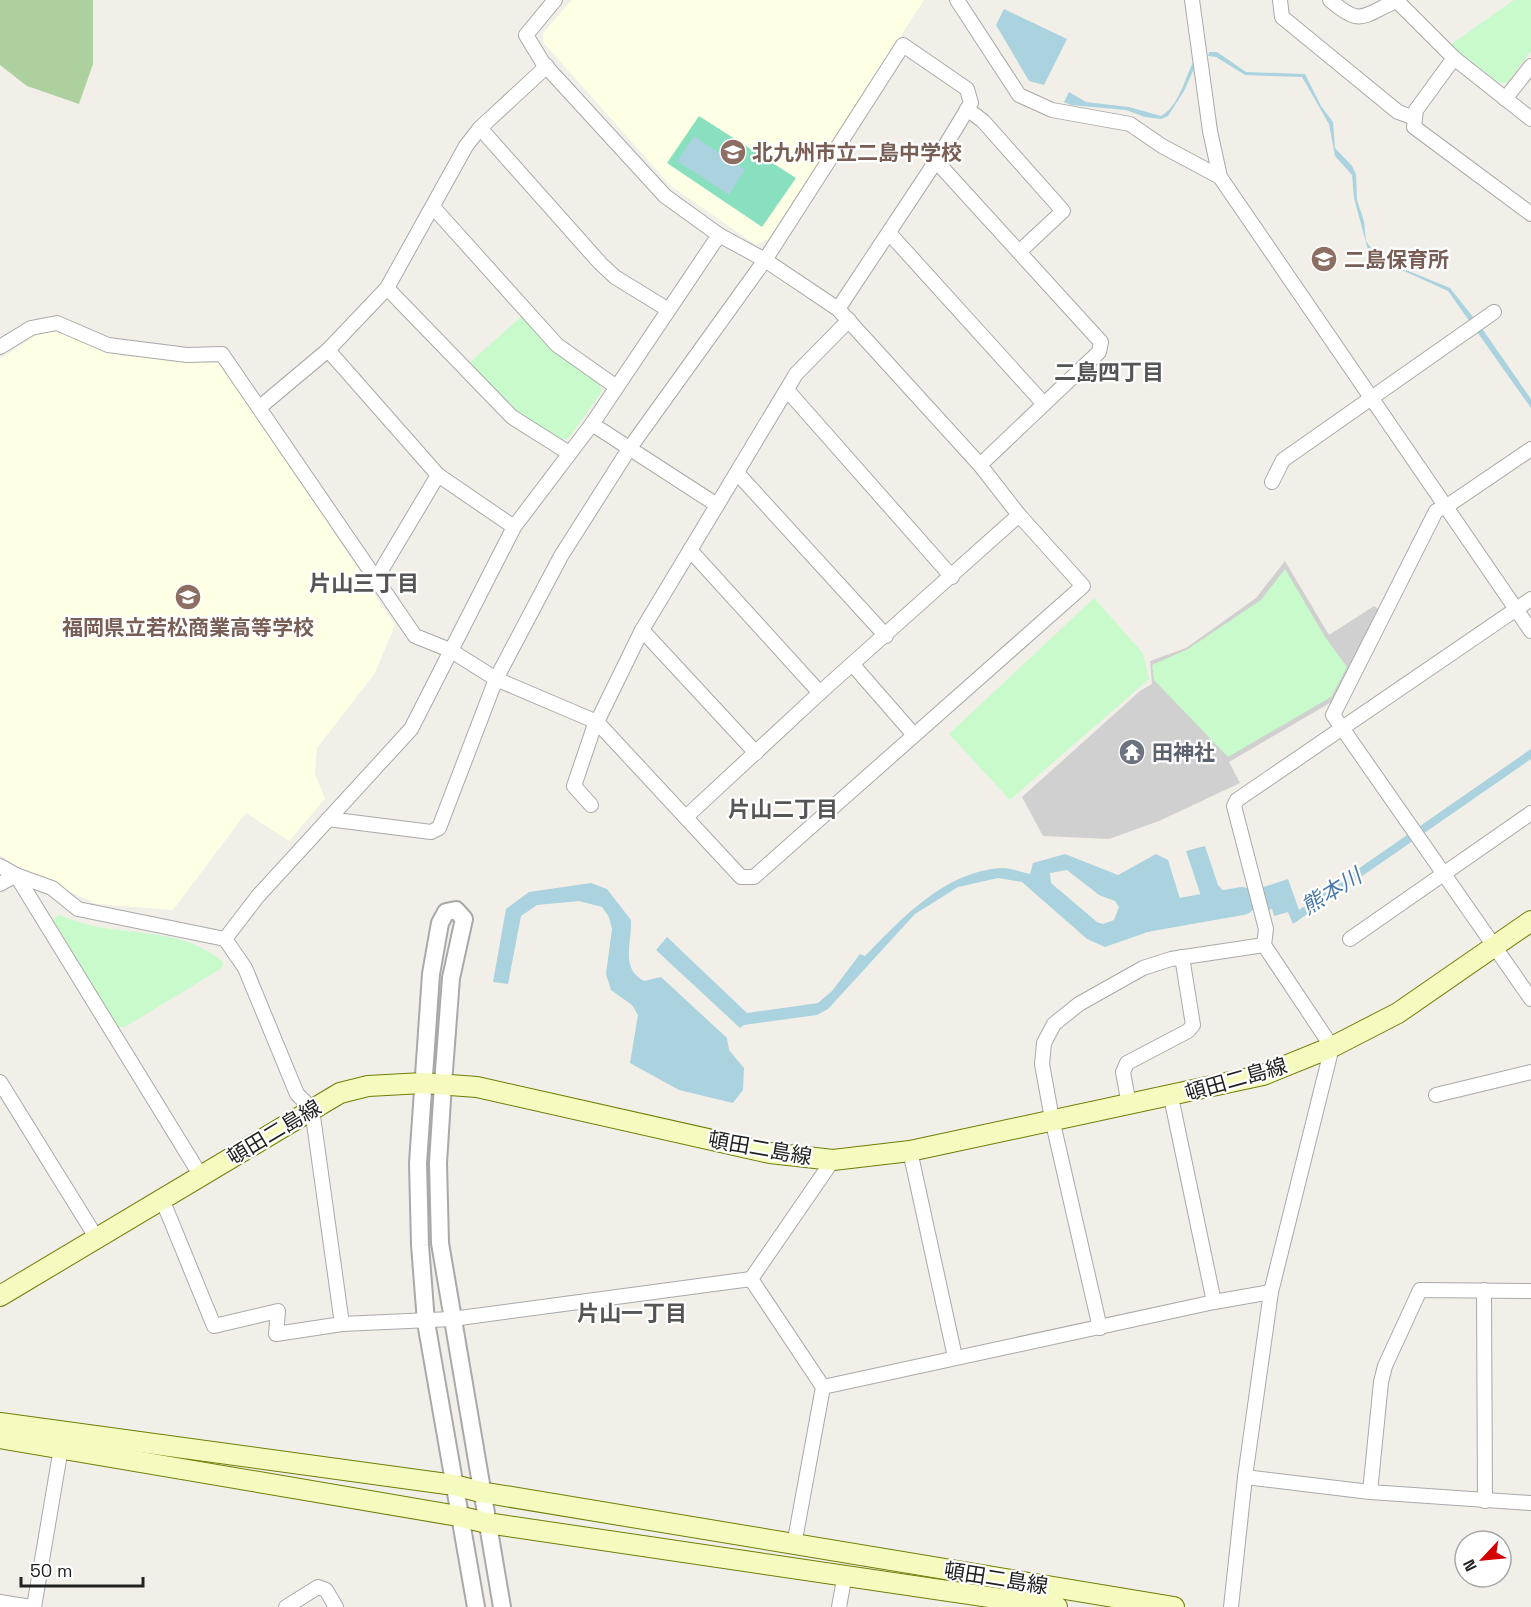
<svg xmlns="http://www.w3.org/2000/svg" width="1531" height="1607" font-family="'Space Grotesk','Noto Sans JP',sans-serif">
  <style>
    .education { fill: #ffffe5 }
    .religious { fill: #d0d0d0 }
    .forest { fill: #add19e }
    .park { fill: #c8facc }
    .pitch { fill: #88e0be }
    .water { fill: #aad3df; fill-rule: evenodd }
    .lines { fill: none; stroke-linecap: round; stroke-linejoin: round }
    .river { stroke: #aad3df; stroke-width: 28 }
    .minor-casing { stroke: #a9a9a9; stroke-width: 16 }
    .tertiary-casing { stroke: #a9a9a9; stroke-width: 20 }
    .secondary-casing { stroke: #707d05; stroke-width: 22 }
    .minor { stroke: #fff; stroke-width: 14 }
    .tertiary { stroke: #fff; stroke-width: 16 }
    .secondary { stroke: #f7fabf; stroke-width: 20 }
    .labels { text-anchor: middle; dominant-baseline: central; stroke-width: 4.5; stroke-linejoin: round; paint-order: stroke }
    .education-label { font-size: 21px; font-weight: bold; fill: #785e54; stroke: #fff; text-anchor: start }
    .worship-label { font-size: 21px; font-weight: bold; fill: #5b616d; stroke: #fff; text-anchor: start }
    .street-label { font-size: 21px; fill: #222; stroke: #fff }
    .neighbourhood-label { font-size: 22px; font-weight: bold; fill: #555; stroke: #fff }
    .water-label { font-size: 22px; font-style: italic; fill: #4a7aab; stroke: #fff }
  </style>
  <rect width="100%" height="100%" fill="#f2efe9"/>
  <g class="education">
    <polygon points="572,0 924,0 769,239 756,245 671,186 543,42 543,33"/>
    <polygon points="44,330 57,332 123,356 218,363 226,370 315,496 329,525 395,625 375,673 317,748 315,774 325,799 289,841 246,813 173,910 97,904 27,873 0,855 0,359"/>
  </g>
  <polygon class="religious" points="1285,561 1329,635 1374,606 1381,611 1335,700 1229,762 1240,783 1159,821 1109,839 1043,836 1022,797 1140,691 1152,684 1150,661 1186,648 1256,598"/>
  <polygon class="forest" points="0,0 93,0 93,64 79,104 27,86 0,65"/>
  <g class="park">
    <polygon points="1514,0 1531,0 1531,51 1508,82 1499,83 1450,45"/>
    <polygon points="522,316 555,352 599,383 602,391 569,438 557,441 512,409 468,364"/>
    <polygon points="1285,569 1325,637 1347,667 1331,697 1228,757 1154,680 1152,665 1188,649 1261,600"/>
    <polygon points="1094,598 1143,653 1149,679 1010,800 949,734"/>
    <path d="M 58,915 C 71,919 85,925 98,927 C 144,935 186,931 223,962 L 222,968 L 125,1027 L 118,1027 L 53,920 Z"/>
  </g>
  <polygon class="pitch" points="699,116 796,178 762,227 667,163"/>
  <g class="water">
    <polygon points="1004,9 1067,39 1044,85 1029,81 996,25"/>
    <polygon points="1209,52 1217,52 1246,72 1305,74 1321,106 1333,122 1335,148 1352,166 1356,174 1357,200 1364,221 1366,241 1371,248 1375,253 1406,270 1450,288 1481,327 1531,399 1531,408 1448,291 1393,266 1368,250 1354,198 1352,175 1335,156 1329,124 1302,77 1245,75 1216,57 1208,56"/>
    <path d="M 1193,62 L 1194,69 L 1184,91 L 1168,116 L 1161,119 L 1145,117 L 1126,110 L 1071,105 L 1064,102 L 1069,92 L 1086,102 L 1129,107 L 1161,116 C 1178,107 1185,79 1193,62 Z"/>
    <polygon points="694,136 745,170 729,195 677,161"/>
    <polygon points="1531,749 1531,759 1293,924 1288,912 1274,916 1272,909 1266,911 1263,902 1209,920 1186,851 1205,846 1218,885 1230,898 1288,879 1299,910"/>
    <path d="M 1065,854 L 1118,875 L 1156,854 L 1168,860 L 1184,912 L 1179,921 L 1105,947 L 1087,939 L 1022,882 L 998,878 L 958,887 L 915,914 L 828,1009 L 817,1015 L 744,1025 L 740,1028 L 656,950 L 667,937 L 747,1013 L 818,1003 L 832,991 L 860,954 L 865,956 C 902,918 945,871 1002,868 C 1011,868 1021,872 1030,874 L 1033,863 ZM 1067,870 L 1099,895 L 1115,901 L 1119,907 L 1114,920 L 1103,924 L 1097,922 L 1051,883 L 1050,873 Z"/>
    <path d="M 591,883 L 607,889 L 631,920 C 632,944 620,968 644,981 L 661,977 L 727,1038 L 729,1050 L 744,1068 L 743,1090 L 733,1103 L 679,1090 L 630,1063 L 638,1015 L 632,1005 L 611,990 L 606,974 L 612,929 L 609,917 L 602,907 L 579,901 L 537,905 L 521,916 L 508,984 L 493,982 L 506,909 L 529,892 Z"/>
  </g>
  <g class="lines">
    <polyline class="river" points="1146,918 1242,901"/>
    <defs>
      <g id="minor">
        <polyline points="957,0 1019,95 1052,110 1130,124 1162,146 1220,177"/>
        <polyline points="1192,0 1210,131 1220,177 1531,631"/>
        <polyline points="1280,0 1282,17 1398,112 1415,118"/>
        <path d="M 1330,0 C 1361,27 1362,16 1396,1"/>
        <polyline points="1396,0 1454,58 1531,119"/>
        <polyline points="1454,58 1416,110 1414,127 1531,214"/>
        <polyline points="1505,99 1531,66"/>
        <polyline points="967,109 983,121 1063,211 1019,252"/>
        <polyline points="480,128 600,263 615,277 667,309"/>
        <polyline points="936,161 1101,342 1099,352 980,465"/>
        <polyline points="433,207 557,345 615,386"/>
        <polyline points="890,234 1044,404"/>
        <polyline points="387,288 512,417 569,453"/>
        <polyline points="0,347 31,328 57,323 108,345 187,355 222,354 415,636 450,650 496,679 597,722 741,877 754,877 1083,586 1019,515 980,465 838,309 765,260 719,235 665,196 543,63 526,35 555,0"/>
        <polyline points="328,350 438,475 514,527"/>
        <polyline points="787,390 952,577"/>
        <polyline points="260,407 328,350 387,288 466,146 480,128 547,66"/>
        <polyline points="592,424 717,505"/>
        <polyline points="1531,449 1447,506 1436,511 1333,715 1531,999"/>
        <polyline points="738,474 886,636"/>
        <polyline points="1272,482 1283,460 1494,312"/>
        <polyline points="690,550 820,693"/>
        <polyline points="376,579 438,475"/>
        <polyline points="642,630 756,753"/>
        <polyline points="853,665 914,735"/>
        <polyline points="597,722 642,630 796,374 849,320"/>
        <polyline points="591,805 574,786 596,721"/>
        <polyline points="687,816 824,689 1019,515"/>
        <polyline points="328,819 431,832 439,828 496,679 561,556 629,449 765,260 903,45 967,89 971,103 936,161 838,309"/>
        <polyline points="0,866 16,875 52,888 78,909 225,939 245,968 297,1094 312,1109 342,1324"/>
        <polyline points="16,875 201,1176"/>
        <polyline points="0,884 16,875"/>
        <polyline points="225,939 258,896 411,729 514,527 592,424 719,235"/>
        <polyline points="1350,939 1531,813"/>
        <polyline points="0,1082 96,1237"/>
        <polyline points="1436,1095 1531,1072"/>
        <polyline points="1171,1097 1214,1302"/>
        <polyline points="1129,1105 1123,1072 1127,1063 1188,1031 1193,1025 1182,957"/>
        <polyline points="910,1151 955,1357"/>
        <polyline points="162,1199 214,1326 278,1311 276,1334 342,1324 452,1319 751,1279 833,1160"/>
        <polyline points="751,1279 823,1387 794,1545"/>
        <polyline points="1484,1290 1485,1501"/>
        <polyline points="1100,1328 1052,1119 1042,1064 1044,1043 1054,1024 1079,1004 1143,968 1171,959 1264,945"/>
        <polyline points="823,1387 1214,1302 1271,1292"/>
        <polyline points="1245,1477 1370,1492 1531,1503"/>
        <polyline points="1370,1492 1381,1382 1385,1366 1420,1290 1531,1291"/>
        <polyline points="0,1602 31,1607"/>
        <polyline points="34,1607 61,1448"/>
        <polyline points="286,1607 318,1587 326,1590 336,1607"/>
        <polyline points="839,1607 845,1574"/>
        <polyline points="1231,1607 1245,1477 1271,1292 1332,1047 1264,945 1266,929 1234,806 1237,800 1531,599"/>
      </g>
      <polyline id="tertiary" points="476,1607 426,1322 420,1245 418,1163 431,974 440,923 446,912 456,910 464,919 451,978 443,1084 438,1163 440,1243 502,1607"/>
      <g id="secondary">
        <polyline points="0,1296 340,1093 368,1086 423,1083 477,1087 770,1153 833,1160 910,1151 1263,1075 1332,1047 1398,1013 1531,921"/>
        <polyline points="0,1423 454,1485 481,1492 1174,1607"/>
        <polyline points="0,1438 458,1516 487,1523 1057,1607"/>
      </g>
    </defs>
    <use href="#minor" class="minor-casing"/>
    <use href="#tertiary" class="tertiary-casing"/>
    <use href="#secondary" class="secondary-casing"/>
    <use href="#minor" class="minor"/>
    <use href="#tertiary" class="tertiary"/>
    <use href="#secondary" class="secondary"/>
  </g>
  <defs>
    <symbol id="school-disc" viewBox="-11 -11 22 22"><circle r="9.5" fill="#8d6e63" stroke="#fff"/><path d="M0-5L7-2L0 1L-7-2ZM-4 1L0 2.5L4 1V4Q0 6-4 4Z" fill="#fff"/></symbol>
    <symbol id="temple-disc" viewBox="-11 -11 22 22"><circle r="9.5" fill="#6b7280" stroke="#fff"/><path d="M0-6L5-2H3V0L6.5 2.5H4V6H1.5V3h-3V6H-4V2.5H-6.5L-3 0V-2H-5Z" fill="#fff"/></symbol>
  </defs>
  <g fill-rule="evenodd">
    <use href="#school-disc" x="718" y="137" width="30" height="30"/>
    <use href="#school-disc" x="1309" y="244" width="30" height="30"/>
    <use href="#school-disc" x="173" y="582" width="30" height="30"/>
    <use href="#temple-disc" x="1117" y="737" width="30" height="30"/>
  </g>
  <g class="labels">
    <g class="education-label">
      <text x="752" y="152">北九州市立二島中学校</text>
      <text x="1344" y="259">二島保育所</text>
      <text x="188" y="627" text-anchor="middle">福岡県立若松商業高等学校</text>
    </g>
    <g class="worship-label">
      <text x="1152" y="752">田神社</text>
    </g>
    <g class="street-label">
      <text transform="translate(1236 1079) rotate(-16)">頓田二島線</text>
      <text transform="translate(274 1132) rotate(-31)">頓田二島線</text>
      <text transform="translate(760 1148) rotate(10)">頓田二島線</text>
      <text transform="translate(996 1578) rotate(9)">頓田二島線</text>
    </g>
    <g class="neighbourhood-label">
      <text x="1109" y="372">二島四丁目</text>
      <text x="364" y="583">片山三丁目</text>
      <text x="783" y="809">片山二丁目</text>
      <text x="632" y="1313">片山一丁目</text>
    </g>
    <g class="water-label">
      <text transform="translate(1331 891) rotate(-32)">熊本川</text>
    </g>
  </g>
  <g transform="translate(1483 1559) rotate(244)"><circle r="28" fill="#ffffff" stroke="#a7a7a7" stroke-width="1.5"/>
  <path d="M0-4.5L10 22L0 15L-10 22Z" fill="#d40000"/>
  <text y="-9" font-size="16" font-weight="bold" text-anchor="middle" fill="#222222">N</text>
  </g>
  <path d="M21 1577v9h122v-9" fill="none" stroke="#222222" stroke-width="3"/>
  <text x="30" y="1577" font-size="18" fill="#222222" stroke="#ffffff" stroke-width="4.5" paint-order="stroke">50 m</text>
</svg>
